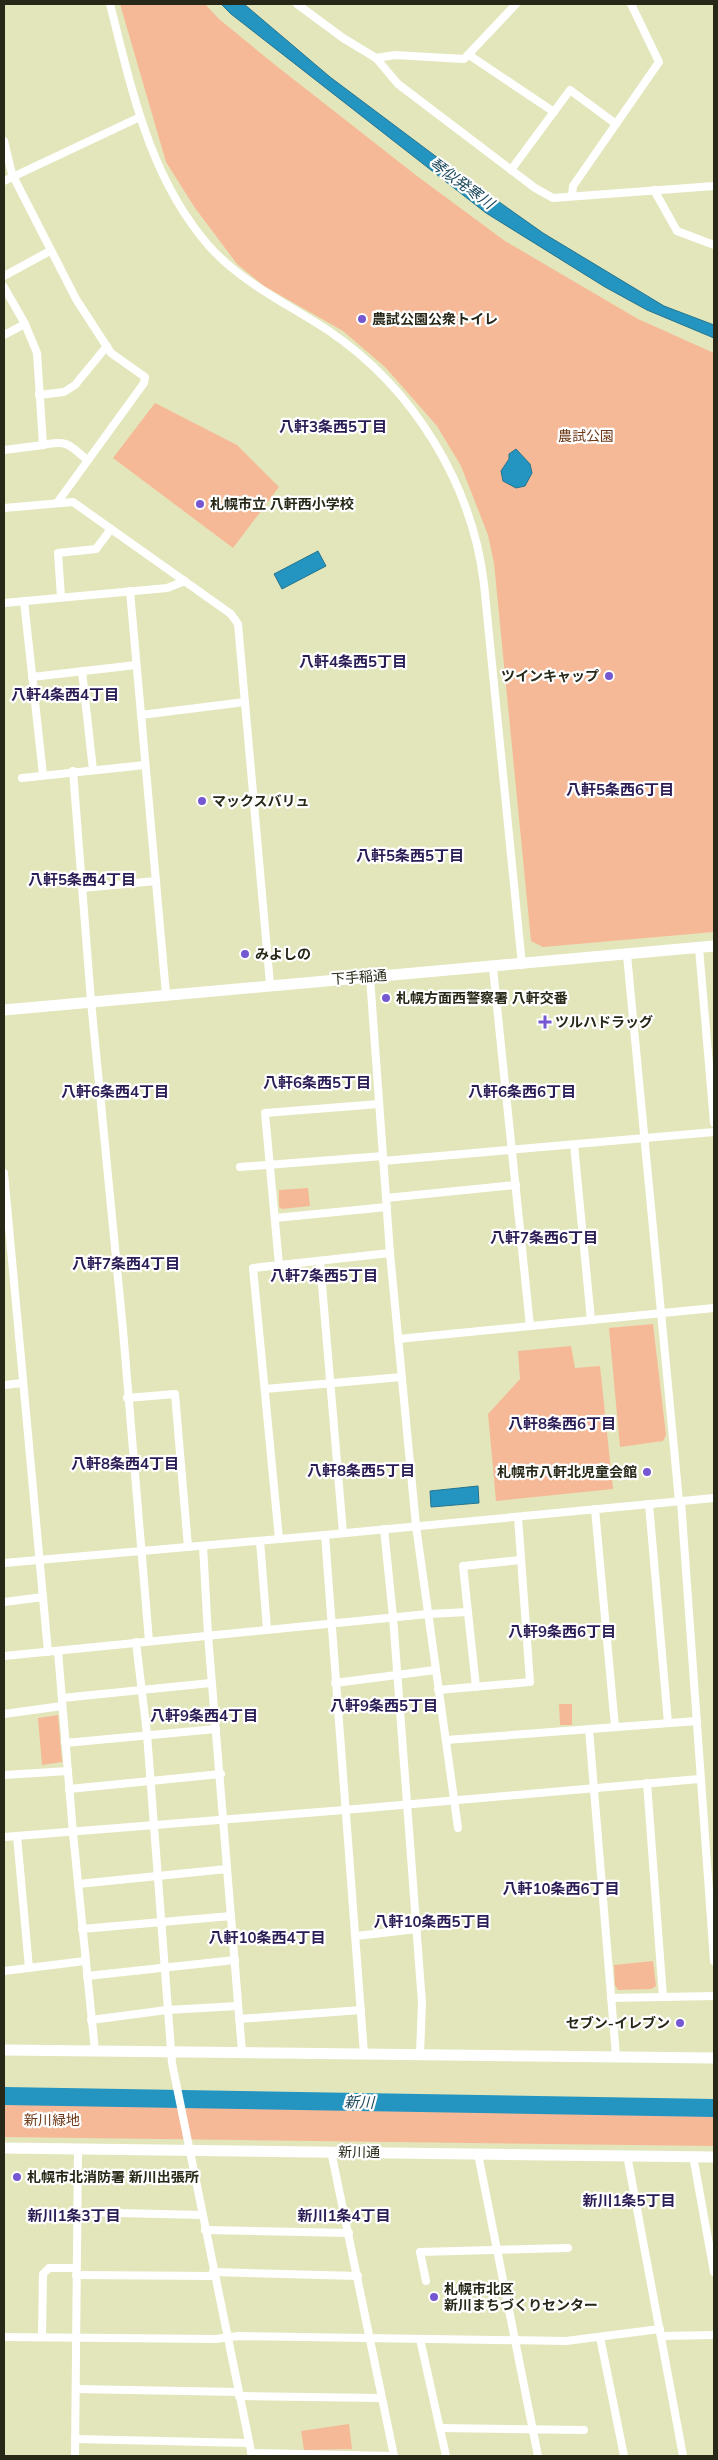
<svg xmlns="http://www.w3.org/2000/svg" width="718" height="2460" font-family="Mulish,'Noto Sans JP',sans-serif">
  <style>
    .green { fill: #f6b997 }
    .water { fill: #2494c1; stroke: #25748e }
    .lines { fill: none; stroke-linecap: round; stroke-linejoin: round }
    .river { stroke: #2494c1; stroke-width: 18 }
    .street { stroke: #fff; stroke-width: 8 }
    .secondary { stroke: #fff; stroke-width: 11 }
    .poi-dot { fill: #7557d1; stroke: #fff; stroke-width: 2 }
    .labels { text-anchor: middle; dominant-baseline: central; stroke-width: 4.5; stroke-linejoin: round; paint-order: stroke }
    .poi-label { font-size: 14px; font-weight: bold; fill: #272817; stroke: #fff; text-anchor: start }
    .park-label { font-size: 14px; fill: #6d3917; stroke: #fff }
    .street-label { font-size: 14px; fill: #272817; stroke: #fff }
    .water-label { font-size: 15px; font-style: italic; fill: #1b475b; stroke: #fff }
    .neighbourhood-label { font-size: 15px; font-weight: bold; fill: #2b1c56; stroke: #fff }
  </style>
  <rect width="100%" height="100%" fill="#e3e6bb"/>
  <g class="green">
    <polygon points="120,4 205,4 219,19 274,64 417,176 505,241 638,319 714,353 714,932 543,947 531,941 494,563 488,535 461,466 437,426 385,367 343,331 264,286 237,264 195,208 166,162"/>
    <polygon points="155,403 237,445 279,487 233,548 113,458"/>
    <polygon points="308,1188 310,1206 282,1209 279,1207 279,1190"/>
    <polygon points="653,1324 666,1435 663,1441 620,1447 609,1328"/>
    <polygon points="571,1346 575,1368 600,1366 613,1489 496,1501 488,1414 520,1379 518,1351"/>
    <polygon points="559,1704 572,1704 572,1725 560,1725"/>
    <polygon points="58,1715 62,1762 42,1765 38,1718"/>
    <polygon points="653,1961 656,1986 651,1989 618,1990 615,1985 614,1965"/>
    <polygon points="4,2102 714,2111 714,2146 4,2137"/>
    <polygon points="349,2424 352,2449 304,2450 301,2431"/>
  </g>
  <g class="water">
    <polygon points="221,4 244,4 330,77 454,170 543,233 664,306 714,325 714,338 647,310 605,287 486,213 231,14"/>
    <polygon points="516,449 530,464 532,473 525,486 516,488 503,481 501,471 509,459 509,454"/>
    <polygon points="318,551 326,566 282,589 274,574"/>
    <polygon points="478,1486 479,1503 431,1507 430,1491"/>
  </g>
  <g class="lines">
    <polyline class="river" points="4,2096 714,2108"/>
    <g class="street">
      <path d="M 110,4 C 132,90 149,177 209,246 C 242,283 288,304 329,331 C 413,388 472,483 484,584 L 522,965"/>
      <polyline points="297,4 343,38 376,58 398,84 535,188 553,198 714,186"/>
      <polyline points="469,55 554,112"/>
      <polyline points="376,58 395,55 464,59 516,4"/>
      <polyline points="4,141 12,174 76,299 111,353 145,377 144,383 57,503"/>
      <polyline points="511,170 570,90 616,124"/>
      <polyline points="4,181 140,117"/>
      <polyline points="654,190 677,231 714,245"/>
      <polyline points="572,196 573,186 659,62 631,4"/>
      <polyline points="4,276 50,251"/>
      <polyline points="4,287 25,324 37,353 43,445 4,450"/>
      <polyline points="4,335 25,324"/>
      <polyline points="39,395 64,392 75,385 107,346"/>
      <path d="M 43,445 C 67,440 69,444 87,460"/>
      <polyline points="4,508 73,502 231,614 238,624 270,984"/>
      <polyline points="130,591 166,994"/>
      <polyline points="61,597 58,553 96,549 111,529"/>
      <polyline points="24,601 43,775"/>
      <polyline points="4,603 167,588 185,581"/>
      <polyline points="82,671 93,770"/>
      <polyline points="32,677 136,665"/>
      <polyline points="141,715 245,702"/>
      <polyline points="73,771 91,1001 123,1330 149,1641"/>
      <polyline points="22,778 145,765"/>
      <polyline points="82,888 156,881"/>
      <polyline points="699,948 714,1123"/>
      <polyline points="627,955 679,1501"/>
      <polyline points="493,968 530,1326"/>
      <polyline points="370,977 390,1253 416,1526 458,1828"/>
      <polyline points="574,1145 591,1320"/>
      <polyline points="383,1161 714,1132"/>
      <polyline points="240,1167 383,1156"/>
      <polyline points="4,1173 48,1652"/>
      <polyline points="386,1198 516,1185"/>
      <polyline points="275,1218 387,1207"/>
      <polyline points="320,1261 343,1533"/>
      <polyline points="279,1265 265,1113 379,1104"/>
      <polyline points="398,1339 714,1308"/>
      <polyline points="4,1385 23,1383"/>
      <polyline points="265,1389 402,1377"/>
      <polyline points="127,1398 175,1394 188,1547"/>
      <polyline points="681,1501 714,1961"/>
      <polyline points="649,1504 668,1723"/>
      <polyline points="595,1509 615,1727"/>
      <polyline points="384,1529 393,1617 422,2003 420,2054"/>
      <polyline points="325,1535 364,2054"/>
      <polyline points="279,1539 253,1268 390,1253"/>
      <polyline points="260,1541 267,1629"/>
      <polyline points="203,1546 208,1635 242,2052"/>
      <polyline points="4,1563 325,1535 714,1498"/>
      <polyline points="4,1602 43,1597"/>
      <polyline points="136,1642 147,1734 172,2063 252,2456"/>
      <polyline points="58,1651 73,1833 95,2051"/>
      <polyline points="4,1656 428,1614 468,1612"/>
      <polyline points="335,1683 435,1670"/>
      <polyline points="476,1687 463,1566 521,1560"/>
      <polyline points="438,1690 530,1682 518,1517"/>
      <polyline points="62,1698 211,1683"/>
      <polyline points="4,1714 62,1706"/>
      <polyline points="589,1729 616,2056"/>
      <polyline points="446,1740 697,1721"/>
      <polyline points="65,1743 216,1729"/>
      <polyline points="4,1775 68,1771"/>
      <polyline points="647,1783 663,1997"/>
      <polyline points="69,1789 221,1774"/>
      <polyline points="17,1836 29,1968"/>
      <polyline points="4,1837 344,1810 699,1779"/>
      <polyline points="78,1884 227,1869"/>
      <polyline points="82,1929 231,1916"/>
      <polyline points="356,1936 417,1929"/>
      <polyline points="4,1971 85,1961"/>
      <polyline points="87,1976 235,1960"/>
      <polyline points="611,1998 714,1996"/>
      <polyline points="239,2019 361,2010"/>
      <polyline points="91,2020 167,2010 238,2006"/>
      <polyline points="331,2151 394,2456"/>
      <polyline points="478,2154 538,2456"/>
      <polyline points="627,2155 683,2456"/>
      <polyline points="693,2156 714,2272"/>
      <polyline points="77,2212 202,2215"/>
      <polyline points="205,2230 349,2233"/>
      <polyline points="213,2272 358,2276"/>
      <polyline points="76,2275 214,2276"/>
      <polyline points="426,2281 420,2252 568,2248"/>
      <polyline points="661,2336 714,2335"/>
      <polyline points="4,2337 216,2339 238,2336 566,2341 660,2329"/>
      <polyline points="42,2337 43,2274 49,2268 76,2268"/>
      <polyline points="600,2337 624,2456"/>
      <polyline points="420,2339 446,2456"/>
      <polyline points="76,2389 238,2392"/>
      <polyline points="239,2396 381,2398"/>
      <polyline points="440,2428 584,2430"/>
      <polyline points="75,2439 249,2443"/>
      <polyline points="251,2453 394,2456"/>
      <polyline points="75,2456 78,2148"/>
    </g>
    <g class="secondary">
      <polyline points="4,1010 714,946"/>
      <polyline points="4,2050 714,2058"/>
      <polyline points="4,2148 714,2157"/>
    </g>
  </g>
  <g class="poi-dot">
    <circle cx="362" cy="319" r="5"/>
    <circle cx="200" cy="504" r="5"/>
    <circle cx="609" cy="676" r="5"/>
    <circle cx="202" cy="801" r="5"/>
    <circle cx="245" cy="954" r="5"/>
    <circle cx="386" cy="998" r="5"/>
    <path d="M542.5 1014.5h5v5h5v5h-5v5h-5v-5h-5v-5h5z"/>
    <circle cx="647" cy="1472" r="5"/>
    <circle cx="680" cy="2023" r="5"/>
    <circle cx="17" cy="2177" r="5"/>
    <circle cx="434" cy="2297" r="5"/>
  </g>
  <g class="labels">
    <g class="poi-label">
      <text x="372" y="319">農試公園公衆トイレ</text>
      <text x="210" y="504">札幌市立 八軒西小学校</text>
      <text x="599" y="676" text-anchor="end">ツインキャップ</text>
      <text x="212" y="801">マックスバリュ</text>
      <text x="255" y="954">みよしの</text>
      <text x="396" y="998">札幌方面西警察署 八軒交番</text>
      <text x="555" y="1022">ツルハドラッグ</text>
      <text x="637" y="1472" text-anchor="end">札幌市八軒北児童会館</text>
      <text x="670" y="2023" text-anchor="end">セブン-イレブン</text>
      <text x="27" y="2177">札幌市北消防署 新川出張所</text>
      <text x="444" y="2289">札幌市北区<tspan x="444" dy="16">新川まちづくりセンター</tspan></text>
    </g>
    <g class="park-label">
      <text x="586" y="436">農試公園</text>
      <text x="52" y="2120">新川緑地</text>
    </g>
    <g class="street-label">
      <text transform="translate(359 977) rotate(-4)">下手稲通</text>
      <text transform="translate(359 2152) rotate(1)">新川通</text>
    </g>
    <g class="water-label">
      <text transform="translate(462 183) rotate(36)">琴似発寒川</text>
      <text transform="translate(359 2102) rotate(1)">新川</text>
    </g>
    <g class="neighbourhood-label">
      <text x="333" y="426">八軒3条西5丁目</text>
      <text x="353" y="661">八軒4条西5丁目</text>
      <text x="65" y="694">八軒4条西4丁目</text>
      <text x="620" y="789">八軒5条西6丁目</text>
      <text x="410" y="855">八軒5条西5丁目</text>
      <text x="82" y="879">八軒5条西4丁目</text>
      <text x="317" y="1082">八軒6条西5丁目</text>
      <text x="115" y="1091">八軒6条西4丁目</text>
      <text x="522" y="1091">八軒6条西6丁目</text>
      <text x="544" y="1237">八軒7条西6丁目</text>
      <text x="126" y="1263">八軒7条西4丁目</text>
      <text x="324" y="1275">八軒7条西5丁目</text>
      <text x="562" y="1423">八軒8条西6丁目</text>
      <text x="125" y="1463">八軒8条西4丁目</text>
      <text x="361" y="1470">八軒8条西5丁目</text>
      <text x="562" y="1631">八軒9条西6丁目</text>
      <text x="384" y="1705">八軒9条西5丁目</text>
      <text x="204" y="1715">八軒9条西4丁目</text>
      <text x="561" y="1888">八軒10条西6丁目</text>
      <text x="432" y="1921">八軒10条西5丁目</text>
      <text x="267" y="1937">八軒10条西4丁目</text>
      <text x="629" y="2200">新川1条5丁目</text>
      <text x="74" y="2215">新川1条3丁目</text>
      <text x="344" y="2215">新川1条4丁目</text>
    </g>
  </g>
  <rect width="718" height="2460" fill="none" stroke="#272817" stroke-width="10"/>
</svg>
